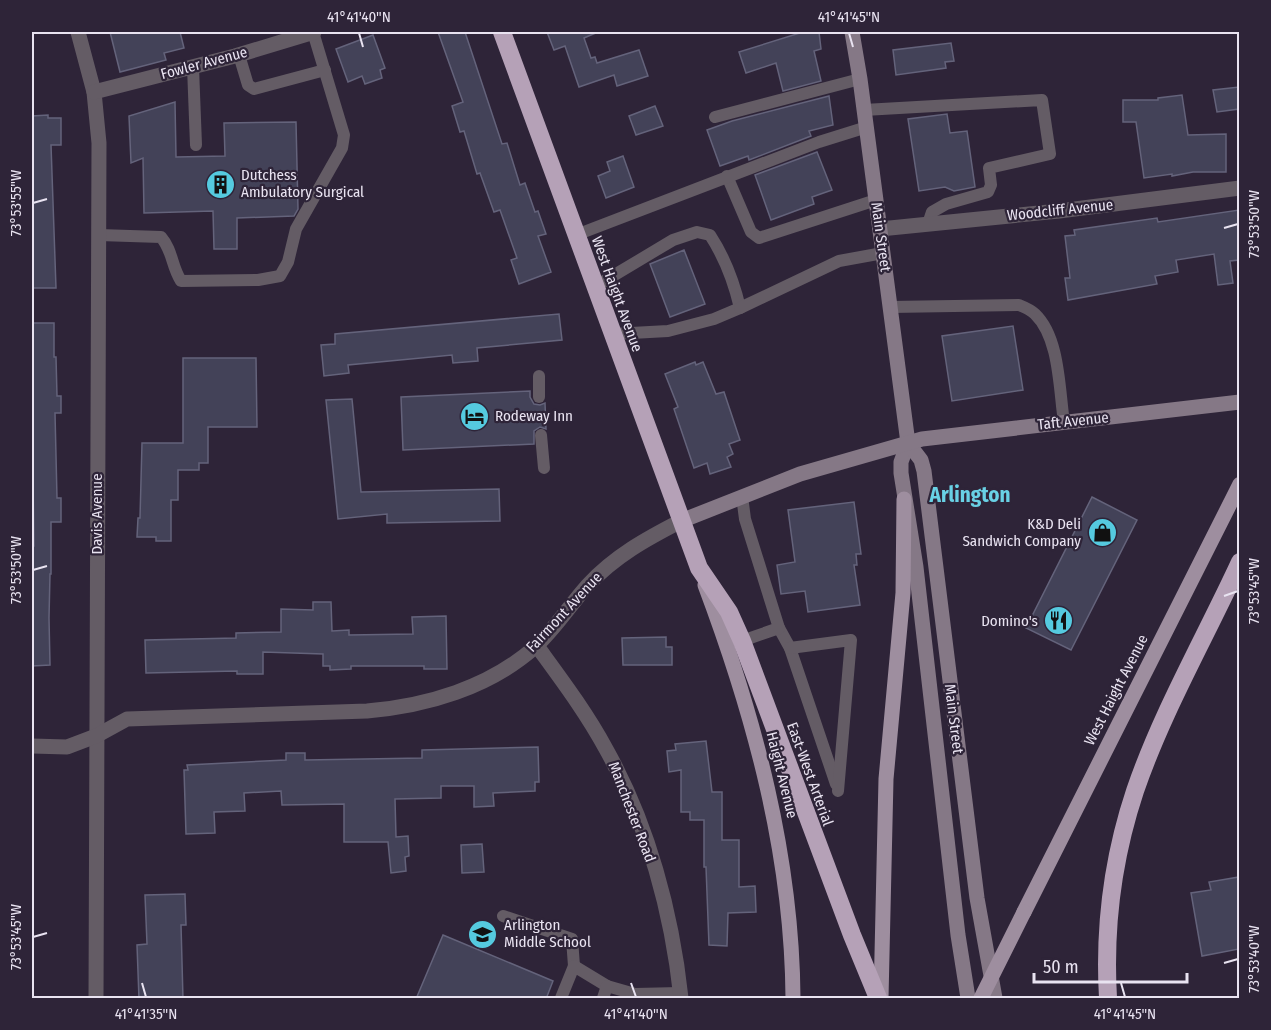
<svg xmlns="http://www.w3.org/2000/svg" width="1271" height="1030" font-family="'Fira Sans Condensed',sans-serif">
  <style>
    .building { fill: #434258; stroke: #64637b; stroke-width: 1.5 }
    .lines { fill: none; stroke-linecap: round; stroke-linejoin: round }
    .lane { stroke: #645c65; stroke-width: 12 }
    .street { stroke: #645c65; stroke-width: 15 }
    .secondary { stroke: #857886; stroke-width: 15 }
    .primary { stroke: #9e8e9f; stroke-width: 15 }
    .highway { stroke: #b5a1b7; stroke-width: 18 }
    .primary-bridge { stroke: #9e8e9f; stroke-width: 15 }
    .ticks { fill: none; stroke: #e9e3f1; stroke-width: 2 }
    .labels { text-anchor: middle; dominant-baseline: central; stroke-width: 4.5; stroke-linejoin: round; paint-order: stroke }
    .street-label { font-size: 15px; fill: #e9e3f1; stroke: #2e2438 }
    .poi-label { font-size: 15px; fill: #e9e3f1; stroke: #2e2438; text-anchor: start }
    .district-label { font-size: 21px; font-weight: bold; fill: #69d1e5; stroke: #2e2438 }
    .neatline { fill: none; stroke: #e9e3f1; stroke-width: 2 }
    .ticks-label { font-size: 15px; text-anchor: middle; fill: #e9e3f1 }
  </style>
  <rect width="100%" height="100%" fill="#2e2438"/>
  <g class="building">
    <polygon points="110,32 180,32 184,48 164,53 166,60 120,72"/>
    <polygon points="438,32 465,32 502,144 507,143 520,185 525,183 535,212 538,211 546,234 538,236 551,272 519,284 511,260 517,258 500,210 494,212 480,173 477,174 464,131 460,132 452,106 463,102"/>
    <polygon points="547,32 598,32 584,38 591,58 595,57 597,63 639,50 648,76 617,86 614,75 579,87 565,46 554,50"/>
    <polygon points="803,32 819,32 821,49 814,51 821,81 783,91 776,63 746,73 739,52"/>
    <polygon points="373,35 385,68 380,70 382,78 365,84 362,76 348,82 336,49"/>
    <polygon points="951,43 954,61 945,62 946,68 896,75 893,50"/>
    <polygon points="1239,87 1239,109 1217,112 1213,90"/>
    <polygon points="1182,95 1188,135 1226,134 1226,172 1193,172 1172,176 1172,174 1144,178 1136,122 1123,122 1123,100 1158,100 1158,98"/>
    <polygon points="829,96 833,125 809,131 811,136 749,160 748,156 720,166 707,130 732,121"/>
    <polygon points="175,102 176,157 225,156 224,123 296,122 298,209 294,216 237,218 237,249 214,249 213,211 144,213 143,158 131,163 129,116"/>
    <polygon points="655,106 663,126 636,135 629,116"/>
    <polygon points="947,114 950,133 967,131 975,187 954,191 945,187 919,191 908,119"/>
    <polygon points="48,115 48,118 61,118 61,145 51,145 56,288 32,288 32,116"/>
    <polygon points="817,152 832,190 812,197 814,204 771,220 755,175"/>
    <polygon points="623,156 634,187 606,198 598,176 610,171 607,162"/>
    <polygon points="1239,210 1239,260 1230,261 1233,283 1218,285 1214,254 1176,260 1178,272 1155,276 1157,284 1068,300 1065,278 1070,278 1065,236 1075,235 1074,230 1157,218 1158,222"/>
    <polygon points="684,250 705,304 670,317 650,264"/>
    <polygon points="559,314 562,340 477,348 478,361 453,363 452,355 348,365 349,373 324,376 321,345 335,344 335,334"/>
    <polygon points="32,323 54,323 54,357 56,357 57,396 61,396 61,413 55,413 57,498 61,498 61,522 51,522 51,574 50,574 49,618 50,665 32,666 32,546 34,546 33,480 32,480"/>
    <polygon points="1013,326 1023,390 952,401 942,336"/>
    <polygon points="183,358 256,358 257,427 208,427 208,463 199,463 199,470 178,470 178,500 171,500 171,541 156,541 156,537 137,537 138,518 140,518 142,443 183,443"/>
    <polygon points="695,362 696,365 703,362 716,394 724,392 740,440 729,444 733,454 727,457 731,467 710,474 707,463 694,468 674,409 678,407 665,374"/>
    <polygon points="530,391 530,397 534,404 540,405 545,403 546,429 540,427 534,431 534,444 403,450 401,397"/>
    <polygon points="352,399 361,492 499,489 500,521 387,523 387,514 338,519 326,400"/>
    <polygon points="1092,497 1137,520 1071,650 1026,628"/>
    <polygon points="854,502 861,554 856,554 857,565 854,565 860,605 808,612 805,591 781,594 777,565 795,562 788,510"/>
    <polygon points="313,602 331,602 332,631 349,630 349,635 413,634 412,617 446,616 447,669 424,669 424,666 351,666 351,669 330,670 330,666 323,666 323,654 263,652 263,674 237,674 237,671 146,673 145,640 236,638 236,633 281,632 281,609 313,610"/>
    <polygon points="666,637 666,647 672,647 672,665 623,665 622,638"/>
    <polygon points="706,741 712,792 722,792 722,840 739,840 739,887 755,886 756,912 728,913 727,946 709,945 706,867 704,867 704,820 690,820 690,812 681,812 681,770 669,772 667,751 676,750 675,744"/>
    <polygon points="538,747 539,782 535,782 535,791 493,793 494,806 474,807 474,786 441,786 441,798 395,799 396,837 408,836 409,856 405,857 406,871 391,873 388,842 344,842 344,804 282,805 281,791 244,793 245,811 214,812 215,833 186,834 184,770 188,770 187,765 286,760 286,753 305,753 305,760 422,758 422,750"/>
    <polygon points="482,844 484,872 462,873 461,845"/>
    <polygon points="1239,877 1239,949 1202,956 1191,893 1211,890 1209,882"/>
    <polygon points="185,894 186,925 181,925 183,999 139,999 137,945 147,944 145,895"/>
    <polygon points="443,935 553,981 546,999 416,999"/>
  </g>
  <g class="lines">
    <g class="lane">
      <polyline points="239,55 248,85 254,89 325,70"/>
      <polyline points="193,67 196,145"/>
      <polyline points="864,110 1042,100 1050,154 989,168 991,185 988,192 946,204 932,212 928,224"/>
      <polyline points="715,117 860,79"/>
      <polyline points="727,176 751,232 759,238 876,200"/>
      <path d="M 99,235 L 161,237 C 173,251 171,265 181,281 L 258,280 L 280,276 L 288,262 L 296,229 L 342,148 L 344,135 L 313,32"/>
      <polyline points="576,235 819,142 867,127"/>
      <path d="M 596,286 L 673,240 L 697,232 L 710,235 C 725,258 734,282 740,308 L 714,319 L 668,331 L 613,334"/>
      <path d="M 890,307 L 1019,305 C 1024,307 1031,310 1035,314 C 1060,338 1059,390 1064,422"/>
      <polyline points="740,308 839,261 883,253"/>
      <polyline points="539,376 539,397"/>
      <polyline points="541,435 544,468"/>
      <polyline points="779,628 790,648 836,784"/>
      <polyline points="736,643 779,628 745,519 742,496"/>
      <polyline points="790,648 851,640 838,791"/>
      <polyline points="503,916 572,939 574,966"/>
      <polyline points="561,998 574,966 607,986"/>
      <polyline points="603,998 607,986 635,994"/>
      <polyline points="634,998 635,994 680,993"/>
    </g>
    <g class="street">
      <polyline points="78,32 94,92 99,143 96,998"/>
      <polyline points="94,92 235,56 314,32"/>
      <polyline points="880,229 1059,211 1240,188"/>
      <path d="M 537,646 C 561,679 586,712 606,749 C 648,824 672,913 681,998"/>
      <path d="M 32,746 L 67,747 L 96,736 L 127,719 L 367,711 C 426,706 489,688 535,647 C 555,629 570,605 588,585 C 615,556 646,539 681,521"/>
    </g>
    <g class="secondary">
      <polyline points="852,32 860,79 908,443 901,462 901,473 916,567 958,935 968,998"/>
      <polyline points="908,443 921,460 924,471 977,898 995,998"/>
      <polyline points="681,521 800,474 922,439 1240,402"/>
    </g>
    <g class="primary">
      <path d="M 705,585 C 755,718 792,856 793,998"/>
      <polyline points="1024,912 1240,484"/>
      <polyline points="881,998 886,779 903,593 904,499"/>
    </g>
    <g class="highway">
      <polyline points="502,32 699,568 729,612 742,641 852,935 878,998"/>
      <path d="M 1108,998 C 1104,929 1113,857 1135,791 C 1162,712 1205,638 1240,562"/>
    </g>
    <polyline class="primary-bridge" points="981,998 1024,912"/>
  </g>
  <path class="ticks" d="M 359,33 L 363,47M 849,33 L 853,47M 33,203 L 47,199M 1224,228 L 1238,224M 33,570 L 47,566M 1224,596 L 1238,591M 33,937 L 47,933M 1224,963 L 1238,959M 142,983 L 146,997M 631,983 L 636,997M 1121,983 L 1125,997"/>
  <defs>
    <symbol id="building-disc" viewBox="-11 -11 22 22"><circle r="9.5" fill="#55cadf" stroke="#2e2438"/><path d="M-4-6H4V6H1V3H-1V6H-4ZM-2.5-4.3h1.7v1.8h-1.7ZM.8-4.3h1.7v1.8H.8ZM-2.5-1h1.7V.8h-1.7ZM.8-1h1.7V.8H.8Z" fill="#111"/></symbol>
    <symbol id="hotel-disc" viewBox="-11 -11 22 22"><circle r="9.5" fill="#55cadf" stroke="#2e2438"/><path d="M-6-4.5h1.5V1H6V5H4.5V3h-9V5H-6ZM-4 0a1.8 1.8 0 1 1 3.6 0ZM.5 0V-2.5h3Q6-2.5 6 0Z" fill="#111"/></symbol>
    <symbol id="shop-disc" viewBox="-11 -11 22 22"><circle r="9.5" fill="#55cadf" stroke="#2e2438"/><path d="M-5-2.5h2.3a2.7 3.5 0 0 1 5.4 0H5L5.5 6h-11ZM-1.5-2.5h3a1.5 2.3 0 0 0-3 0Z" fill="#111"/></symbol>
    <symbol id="restaurant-disc" viewBox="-11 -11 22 22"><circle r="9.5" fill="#55cadf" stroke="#2e2438"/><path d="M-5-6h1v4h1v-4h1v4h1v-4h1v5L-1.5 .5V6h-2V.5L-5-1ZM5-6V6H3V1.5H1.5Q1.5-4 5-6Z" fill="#111"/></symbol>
    <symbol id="school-disc" viewBox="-11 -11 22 22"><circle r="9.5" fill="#55cadf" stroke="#2e2438"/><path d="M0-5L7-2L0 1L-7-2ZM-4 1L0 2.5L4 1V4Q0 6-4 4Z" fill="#111"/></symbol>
  </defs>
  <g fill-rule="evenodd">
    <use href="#building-disc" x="204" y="168" width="33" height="33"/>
    <use href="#hotel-disc" x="458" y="400" width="33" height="33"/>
    <use href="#shop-disc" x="1086" y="516" width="33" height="33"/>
    <use href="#restaurant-disc" x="1042" y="604" width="33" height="33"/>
    <use href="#school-disc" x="466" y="918" width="33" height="33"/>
  </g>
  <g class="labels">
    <g class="street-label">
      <text transform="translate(204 63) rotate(-15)">Fowler Avenue</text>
      <text transform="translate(1060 210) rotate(-6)">Woodcliff Avenue</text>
      <text transform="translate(881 237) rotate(82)">Main Street</text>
      <text transform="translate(617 294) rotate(70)">West Haight Avenue</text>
      <text transform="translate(1073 421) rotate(-6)">Taft Avenue</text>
      <text transform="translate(97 514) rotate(-90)">Davis Avenue</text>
      <text transform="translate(564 612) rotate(-47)">Fairmont Avenue</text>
      <text transform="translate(1116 690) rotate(-63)">West Haight Avenue</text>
      <text transform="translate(954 719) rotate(83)">Main Street</text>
      <text transform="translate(810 774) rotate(70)">East-West Arterial</text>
      <text transform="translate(782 775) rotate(76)">Haight Avenue</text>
      <text transform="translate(632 812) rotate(69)">Manchester Road</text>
    </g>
    <g class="poi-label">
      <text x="241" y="175">Dutchess<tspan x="241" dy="17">Ambulatory Surgical</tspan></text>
      <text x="495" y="416">Rodeway Inn</text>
      <text x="1081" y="524" text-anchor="end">K&amp;D Deli<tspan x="1081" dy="17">Sandwich Company</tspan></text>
      <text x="1038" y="621" text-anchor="end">Domino's</text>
      <text x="504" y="925">Arlington<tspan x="504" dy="17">Middle School</tspan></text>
    </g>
    <g class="district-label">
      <text x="970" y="495">Arlington</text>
    </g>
  </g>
  <rect width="1271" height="1030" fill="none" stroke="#2e2438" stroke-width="66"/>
  <path d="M1034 973v9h153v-9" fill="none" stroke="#e9e3f1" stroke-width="3"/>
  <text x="1043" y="973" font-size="18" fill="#e9e3f1" stroke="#2e2438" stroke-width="4.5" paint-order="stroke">50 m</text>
  <rect x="33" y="33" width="1205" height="964" class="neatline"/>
  <g class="ticks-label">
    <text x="359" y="22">41°41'40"N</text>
    <text x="849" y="22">41°41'45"N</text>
    <text transform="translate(16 203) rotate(-90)" y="5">73°53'55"W</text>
    <text transform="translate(1254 224) rotate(-90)" y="5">73°53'50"W</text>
    <text transform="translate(16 570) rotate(-90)" y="5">73°53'50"W</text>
    <text transform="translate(1254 591) rotate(-90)" y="5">73°53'45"W</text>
    <text transform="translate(16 937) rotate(-90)" y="5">73°53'45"W</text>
    <text transform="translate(1254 959) rotate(-90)" y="5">73°53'40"W</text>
    <text x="146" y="1019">41°41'35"N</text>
    <text x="636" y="1019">41°41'40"N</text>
    <text x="1125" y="1019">41°41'45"N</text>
  </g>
</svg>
